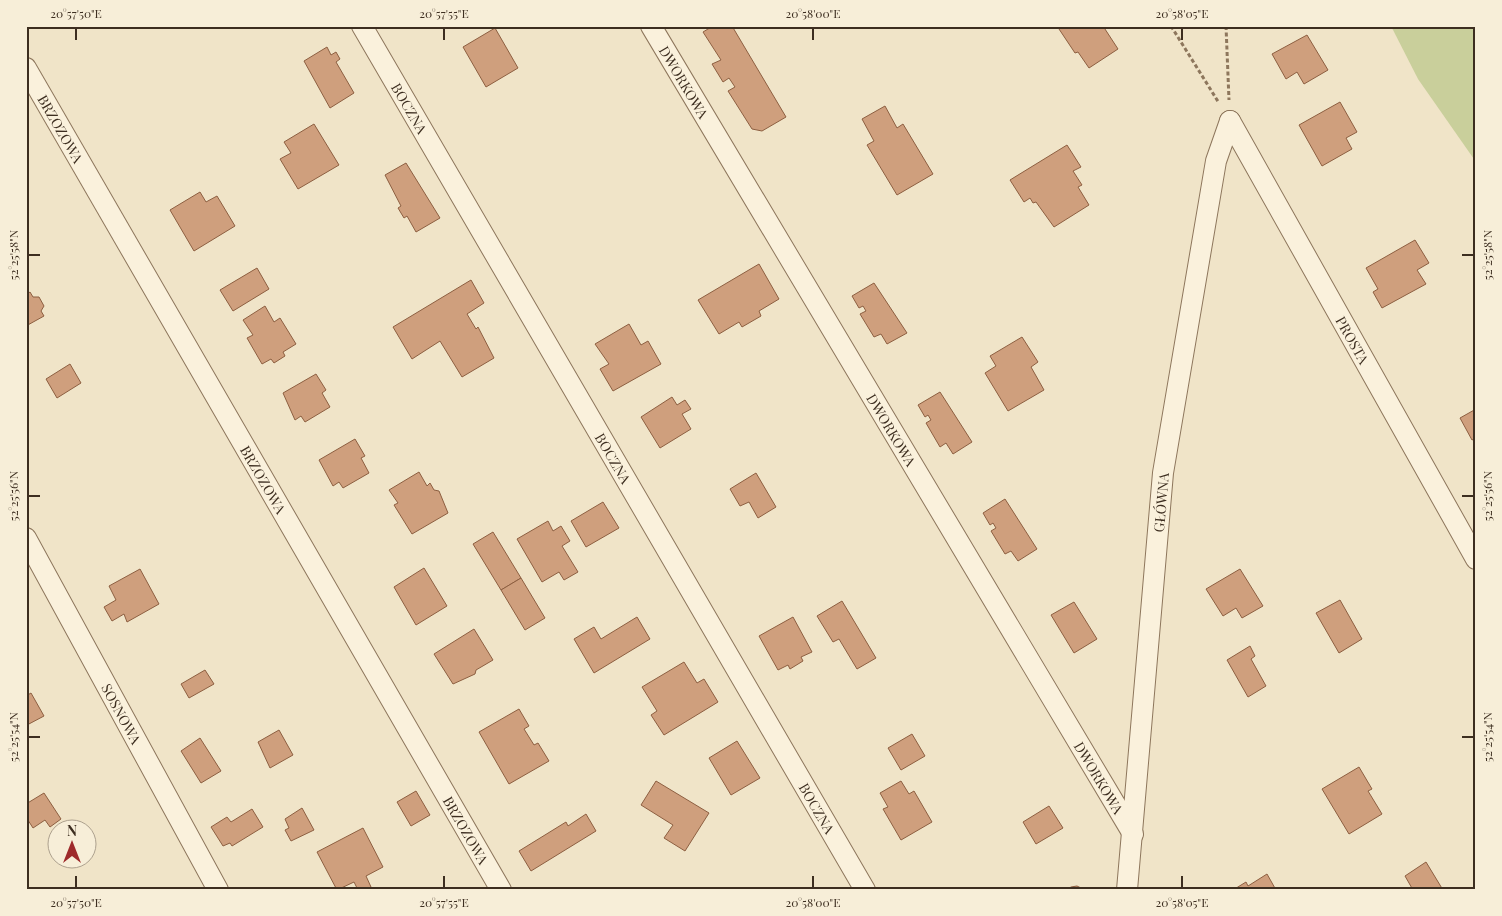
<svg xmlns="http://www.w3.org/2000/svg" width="1502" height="916" font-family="'Playfair Display',serif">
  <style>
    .green { fill: #c9cf9b }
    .building { fill: #cf9f7d; stroke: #8d5f41 }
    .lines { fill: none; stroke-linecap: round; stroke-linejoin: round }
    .minor-casing { stroke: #8d765c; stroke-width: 22 }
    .path { stroke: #8d765c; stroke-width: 3; stroke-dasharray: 4 2.5; stroke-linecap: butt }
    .minor { stroke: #faf1dc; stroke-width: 20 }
    .ticks { fill: none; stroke: #3d2e20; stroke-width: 2 }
    .labels { text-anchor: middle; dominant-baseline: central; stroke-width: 4; stroke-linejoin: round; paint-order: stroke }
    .street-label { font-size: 14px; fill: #3d2e20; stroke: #f7eed8 }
    .neatline { fill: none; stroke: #3d2e20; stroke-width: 2 }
    .ticks-label { font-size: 12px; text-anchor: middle; fill: #3d2e20 }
  </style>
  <rect width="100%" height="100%" fill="#f0e4c8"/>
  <polygon class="green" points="1391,26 1476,26 1476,162 1418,79"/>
  <g class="building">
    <polygon points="713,26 732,26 786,117 762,131 752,129 728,91 735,87 729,78 723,82 712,64 721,60 703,32"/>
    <polygon points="1057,26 1103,26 1118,49 1089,68 1078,52 1075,53"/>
    <polygon points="495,28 518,68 486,87 463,47"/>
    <polygon points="1307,35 1328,70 1304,84 1297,72 1286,79 1272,54"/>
    <polygon points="327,47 331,55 336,52 340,59 336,62 354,93 330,108 304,61"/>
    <polygon points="1340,102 1357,132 1346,138 1352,149 1322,166 1299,125"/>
    <polygon points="885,106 897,128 903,124 933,174 897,195 867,145 874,141 862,119"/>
    <polygon points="314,124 339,165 298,189 280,159 291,153 284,142"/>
    <polygon points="1067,145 1081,167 1073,171 1082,185 1078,187 1089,205 1054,227 1036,202 1033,203 1030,198 1024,202 1010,180"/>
    <polygon points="406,163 440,218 416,232 407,216 404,218 398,208 401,206 385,175"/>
    <polygon points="200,192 206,202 217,196 235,226 194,251 170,210"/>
    <polygon points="1415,240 1429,263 1417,270 1426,284 1382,308 1373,292 1378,289 1366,268"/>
    <polygon points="759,264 779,299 759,311 761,316 742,327 739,322 719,334 698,300"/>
    <polygon points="257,268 269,289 233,311 220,290"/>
    <polygon points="471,280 484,303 467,314 476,329 478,327 494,358 462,377 440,341 412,359 393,327"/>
    <polygon points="874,283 907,333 887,344 881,334 874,337 860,314 866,311 863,306 859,308 852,296"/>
    <polygon points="30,292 33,297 39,297 44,306 41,311 44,316 26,326 26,295"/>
    <polygon points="265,306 274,322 280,318 296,344 283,352 285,356 274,363 271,359 262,364 247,338 253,335 243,320"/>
    <polygon points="629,324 641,345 648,341 661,364 613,391 600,369 609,364 595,344"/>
    <polygon points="1022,337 1038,362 1031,367 1044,390 1008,411 985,373 996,366 990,356"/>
    <polygon points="70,364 81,383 57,398 46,379"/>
    <polygon points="316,374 326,390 322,393 330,407 305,422 301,416 295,420 283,393"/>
    <polygon points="940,392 972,442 953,454 946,443 940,447 926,423 931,420 928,415 925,417 918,405"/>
    <polygon points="672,397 677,405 685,400 691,409 682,414 691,429 660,448 641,417"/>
    <polygon points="1476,409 1476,438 1472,440 1460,418"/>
    <polygon points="355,439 365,456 361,458 369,473 343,488 339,482 333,486 319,460"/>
    <polygon points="419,472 427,486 430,483 434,490 439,491 448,513 412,534 394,505 398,503 389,490"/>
    <polygon points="756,473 776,507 758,518 749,502 740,506 730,489"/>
    <polygon points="1005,499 1037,549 1018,561 1011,551 1005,554 991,531 996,528 993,523 990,525 983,513"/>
    <polygon points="603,502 619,528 586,547 571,521"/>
    <polygon points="548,521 553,531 561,526 570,541 562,546 578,572 564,580 559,572 542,582 517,539"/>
    <polygon points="493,532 521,578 501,590 473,544"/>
    <polygon points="424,568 447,606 416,625 394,587"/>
    <polygon points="140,569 159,604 127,622 124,614 112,621 104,607 116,600 109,586"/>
    <polygon points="1240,569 1263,606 1242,618 1236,608 1223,616 1206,589"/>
    <polygon points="521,578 545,618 525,630 501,590"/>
    <polygon points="1340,600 1362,639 1339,653 1316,613"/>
    <polygon points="842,601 876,658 857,669 839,639 833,642 817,616"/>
    <polygon points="1074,602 1097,639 1074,653 1051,615"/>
    <polygon points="637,617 650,639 594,673 574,639 594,627 601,639"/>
    <polygon points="793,617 812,652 801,657 803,661 790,669 788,665 778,670 759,636"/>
    <polygon points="474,629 493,660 476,670 475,674 453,684 434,654"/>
    <polygon points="1250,646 1255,656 1251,659 1266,686 1248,697 1227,660"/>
    <polygon points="684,662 697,683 704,679 718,702 664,735 651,715 657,711 642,687"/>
    <polygon points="205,670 214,684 189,698 181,684"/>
    <polygon points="31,693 44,716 27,725 26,696"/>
    <polygon points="519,709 529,726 524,729 534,745 538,743 549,761 509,784 479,732"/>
    <polygon points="279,730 293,755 270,768 258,742"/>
    <polygon points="912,734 925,756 901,770 888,748"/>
    <polygon points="200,738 221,771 201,783 181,751"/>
    <polygon points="737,741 760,778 731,795 709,758"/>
    <polygon points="1359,767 1372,789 1368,791 1382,814 1349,834 1322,789"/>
    <polygon points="656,781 709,813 685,851 664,838 673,825 641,805"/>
    <polygon points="901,781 909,794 914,791 932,822 901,840 883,809 888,807 880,793"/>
    <polygon points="416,791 430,815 411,826 397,802"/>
    <polygon points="44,793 61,819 50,827 45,820 33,828 26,817 26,804"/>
    <polygon points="1049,806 1063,828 1036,844 1023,822"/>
    <polygon points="302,808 314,830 291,841 285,830 289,828 285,819"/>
    <polygon points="252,809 263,827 232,846 230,843 223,846 211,827 227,817 231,822"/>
    <polygon points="586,814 596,831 531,871 519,851 566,822 568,826"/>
    <polygon points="363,828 383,867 366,876 371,887 365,890 358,890 354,882 337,890 317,852"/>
    <polygon points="1426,862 1443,890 1413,890 1405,876"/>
    <polygon points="1267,874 1276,890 1233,890 1246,882 1248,886"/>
    <polygon points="1077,886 1085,890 1066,890 1071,887"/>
  </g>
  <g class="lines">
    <defs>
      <g id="minor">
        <path id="s1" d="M 362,26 L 865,890"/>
        <path id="s2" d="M 651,26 L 1133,834"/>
        <path id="s3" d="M 26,68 L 501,890"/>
        <path id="s4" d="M 1230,121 L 1476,559"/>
        <path id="s5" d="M 26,538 L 218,890"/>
        <path id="s6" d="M 1127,890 L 1163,473 L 1216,161 L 1230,121"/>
      </g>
    </defs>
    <use href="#minor" class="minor-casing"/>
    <g class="path">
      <polyline points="1171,26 1219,103"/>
      <polyline points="1226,26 1229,100"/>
    </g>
    <use href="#minor" class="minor"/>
  </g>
  <path class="ticks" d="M 76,28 L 76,40M 444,28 L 444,40M 813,28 L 813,40M 1182,28 L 1182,40M 28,255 L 40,255M 1462,255 L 1474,255M 28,496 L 40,496M 1462,496 L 1474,496M 28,737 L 40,737M 1462,737 L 1474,737M 76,876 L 76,888M 444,876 L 444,888M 813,876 L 813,888M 1182,876 L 1182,888"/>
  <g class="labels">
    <g class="street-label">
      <text stroke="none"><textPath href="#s2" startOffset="65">DWORKOWA</textPath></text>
      <text stroke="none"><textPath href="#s1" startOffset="95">BOCZNA</textPath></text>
      <text stroke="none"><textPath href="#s3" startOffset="70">BRZOZOWA</textPath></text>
      <text stroke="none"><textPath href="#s4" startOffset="251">PROSTA</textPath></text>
      <text stroke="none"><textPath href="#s2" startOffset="470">DWORKOWA</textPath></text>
      <text stroke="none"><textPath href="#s1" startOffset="500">BOCZNA</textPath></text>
      <text stroke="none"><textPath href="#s3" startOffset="475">BRZOZOWA</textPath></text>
      <text stroke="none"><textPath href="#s6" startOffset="389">GŁÓWNA</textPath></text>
      <text stroke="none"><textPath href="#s5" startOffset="200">SOSNOWA</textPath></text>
      <text stroke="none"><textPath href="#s2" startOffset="875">DWORKOWA</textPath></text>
      <text stroke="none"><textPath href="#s1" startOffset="905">BOCZNA</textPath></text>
      <text stroke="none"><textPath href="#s3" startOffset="880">BRZOZOWA</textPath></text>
    </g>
  </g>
  <rect width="1502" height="916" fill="none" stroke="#f7eed8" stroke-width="55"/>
  <g transform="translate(72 844)"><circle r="24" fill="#f7eed8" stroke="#ada18e"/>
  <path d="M0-4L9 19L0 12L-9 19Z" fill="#9e2a2b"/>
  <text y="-8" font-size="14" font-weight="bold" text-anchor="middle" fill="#3d2e20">N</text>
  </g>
  <rect x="28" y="28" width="1446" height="860" class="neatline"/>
  <g class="ticks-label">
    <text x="76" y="18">20°57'50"E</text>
    <text x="444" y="18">20°57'55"E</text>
    <text x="813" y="18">20°58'00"E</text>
    <text x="1182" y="18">20°58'05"E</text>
    <text transform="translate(14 255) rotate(-90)" y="4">52°25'58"N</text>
    <text transform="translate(1488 255) rotate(-90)" y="4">52°25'58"N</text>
    <text transform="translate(14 496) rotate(-90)" y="4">52°25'56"N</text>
    <text transform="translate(1488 496) rotate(-90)" y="4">52°25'56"N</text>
    <text transform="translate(14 737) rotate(-90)" y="4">52°25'54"N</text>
    <text transform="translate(1488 737) rotate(-90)" y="4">52°25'54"N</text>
    <text x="76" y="907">20°57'50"E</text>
    <text x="444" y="907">20°57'55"E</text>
    <text x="813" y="907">20°58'00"E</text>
    <text x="1182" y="907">20°58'05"E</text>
  </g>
</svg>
